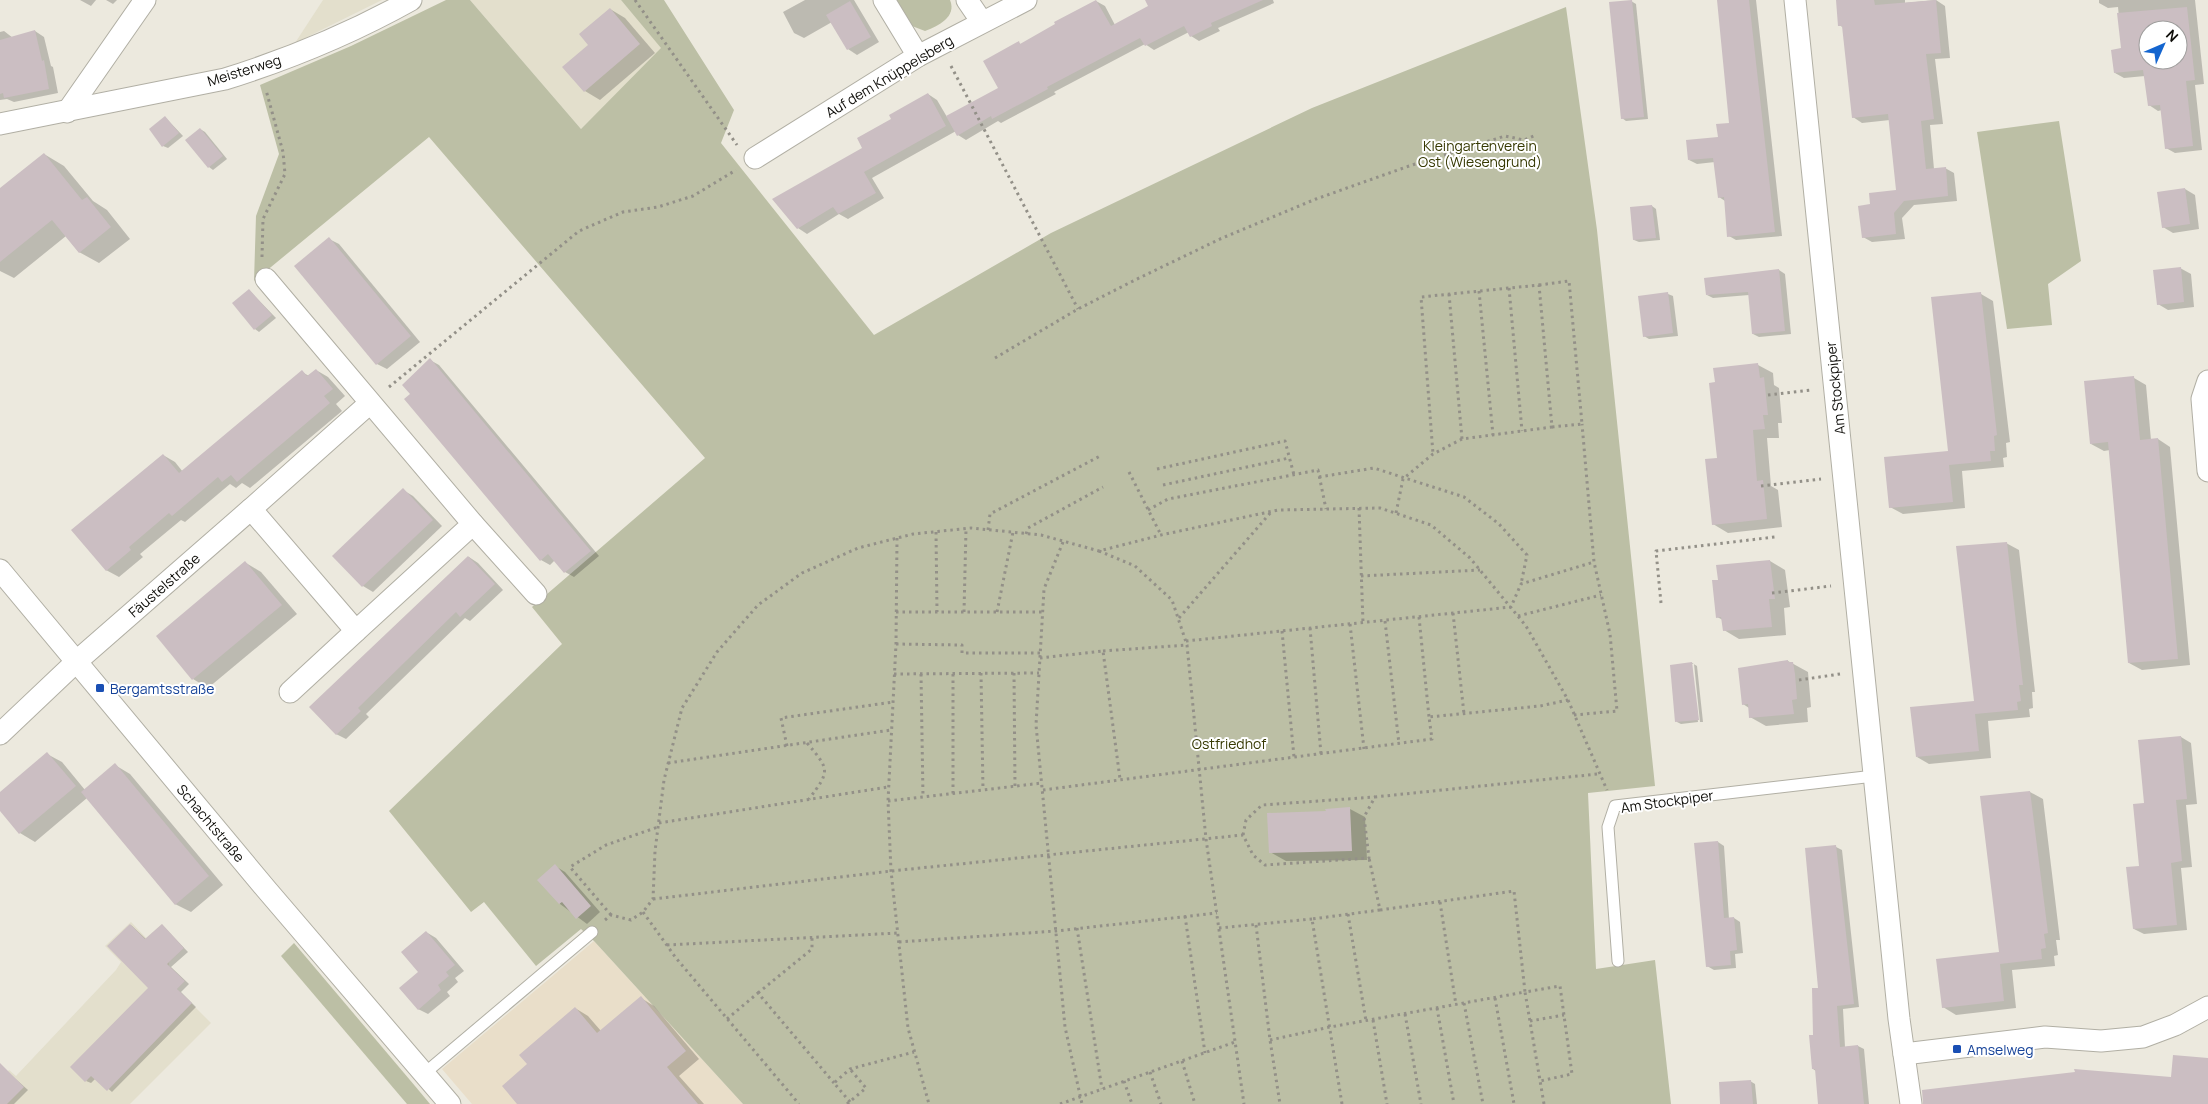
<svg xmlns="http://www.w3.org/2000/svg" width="2208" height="1104" font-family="Manrope,sans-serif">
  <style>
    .commercial { fill: #e9dec9 }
    .built { fill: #e3dfcc }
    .green { fill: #bcbfa5 }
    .shadow { fill: #0003; fill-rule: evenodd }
    .building { fill: #cbbec2; fill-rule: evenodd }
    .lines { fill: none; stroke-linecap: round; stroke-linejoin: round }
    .lane-casing { stroke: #b1afa4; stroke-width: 13 }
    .street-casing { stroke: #b1afa4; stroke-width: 23 }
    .path { stroke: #939088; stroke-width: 3; stroke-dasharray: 2.5 4; stroke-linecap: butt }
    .lane { stroke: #fff; stroke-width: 11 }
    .street { stroke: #fff; stroke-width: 21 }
    .transit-dot { fill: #1a4fb4; stroke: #fff; stroke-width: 2 }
    .labels { text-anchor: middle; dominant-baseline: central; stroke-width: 4; stroke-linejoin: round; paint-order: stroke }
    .street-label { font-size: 14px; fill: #0e0d09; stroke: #fff }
    .park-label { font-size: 14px; fill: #363902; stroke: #fff }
    .transit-label { font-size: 14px; fill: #164399; stroke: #fff; text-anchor: start }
  </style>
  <rect width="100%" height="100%" fill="#ece9de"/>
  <polygon class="commercial" points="594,941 743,1104 472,1104 442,1069"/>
  <g class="built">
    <polygon points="323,0 382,0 295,43"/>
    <polygon points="470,0 621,0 662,48 581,129"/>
    <polygon points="131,922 146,938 162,924 184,948 169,962 169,966 185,981 177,989 211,1023 130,1104 0,1104 0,1080 9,1070 16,1076 116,970 121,962 105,946"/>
  </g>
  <g class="green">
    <polygon points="446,0 470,0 581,129 661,48 621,0 664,0 734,110 721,143 874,335 1051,233 1312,108 1566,7 1597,230 1655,786 1588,793 1596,969 1655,960 1671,1104 743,1104 594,941 581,929 536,966 484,902 471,912 389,811 562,644 532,607 705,458 429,137 254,281 256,216 279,154 260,85 351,46"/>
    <path d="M 895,0 L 950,0 C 957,17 938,26 925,31 L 912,26 Z"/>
    <polygon points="2059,121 2081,261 2048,284 2052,325 2007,329 1977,132"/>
    <polygon points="294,943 415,1086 430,1104 407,1104 281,956"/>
  </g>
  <g class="shadow">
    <polygon points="80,0 96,0 91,6"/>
    <polygon points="106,0 117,0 113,4"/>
    <polygon points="805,0 854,0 879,42 857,55 848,49 832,22 804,38 794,33 783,12"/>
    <polygon points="1146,0 1273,0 1274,3 1218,28 1220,31 1199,41 1191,36 1189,32 1154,50 1145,44 1054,92 1056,94 1001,123 998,121 966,140 958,135 956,131 872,178 884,198 848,219 839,214 807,234 798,228 864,148 893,119 928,94 937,100 947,117 1000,88 1019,43 1022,45 1096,1 1105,6 1115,25 1150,7"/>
    <polygon points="1718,0 1756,0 1782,236 1736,240 1729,236 1725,201 1719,197 1715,162 1697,164 1689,160 1719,138 1730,124"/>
    <polygon points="1837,0 1905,0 1905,3 1936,0 1945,6 1950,58 1935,59 1943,124 1930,125 1934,169 1945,168 1954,173 1957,201 1914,205 1902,218 1905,239 1872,242 1863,237 1871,205 1897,191 1890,120 1862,123 1853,117 1844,28 1839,25"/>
    <path d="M 2099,0 L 2195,0 L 2204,84 L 2195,85 L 2202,150 L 2175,153 L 2166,148 L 2162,110 L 2158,111 L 2149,105 L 2145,76 L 2124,78 L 2115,73 L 2122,50 L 2118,7 L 2108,8 L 2099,3 ZM 2148,30 L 2178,30 L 2178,60 L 2148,60 Z"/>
    <polygon points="1631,1 1636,4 1648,119 1626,121 1622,118"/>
    <polygon points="610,9 625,18 655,53 600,100 585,91 590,45"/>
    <polygon points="4,31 13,38 35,31 44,37 51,66 53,67 58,93 14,102 7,99 0,100 0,32"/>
    <polygon points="165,117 183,136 168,148 163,146"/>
    <polygon points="200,129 205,132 227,159 213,170 209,167"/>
    <polygon points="44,154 64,166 93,201 107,210 130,239 99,263 79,252 66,236 14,278 0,271 0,190"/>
    <polygon points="2185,189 2195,195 2199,229 2173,233 2163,227"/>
    <polygon points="1652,206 1656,209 1660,240 1639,242 1634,240"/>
    <polygon points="329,239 339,244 420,342 387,369 377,364"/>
    <polygon points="2180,268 2191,274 2194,307 2168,310 2158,304"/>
    <polygon points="1779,270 1785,274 1791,334 1759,337 1753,334 1749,295 1713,298 1707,295"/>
    <polygon points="249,290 276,318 259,332 255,329"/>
    <polygon points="1668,294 1673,296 1678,336 1649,339 1644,336"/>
    <polygon points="1981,294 1993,301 2010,442 2006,443 2007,457 2003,458 2004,467 1962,471 1965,508 1903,514 1890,507 1949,452"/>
    <polygon points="430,360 439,365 599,556 574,577 565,572 555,560 550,565 541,560 412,394"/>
    <polygon points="1758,365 1773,373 1774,385 1779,388 1782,423 1778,423 1779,438 1767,438 1771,486 1778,490 1782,527 1728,533 1713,524 1718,459"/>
    <polygon points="316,370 328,377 345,396 336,404 342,411 250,488 242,483 236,488 230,484 185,522 181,520 140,554 143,557 119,577 106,570 163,455 175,462 183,472 302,372 309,376"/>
    <polygon points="2134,378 2146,385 2151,440 2158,439 2170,447 2190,665 2142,670 2129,663 2110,450 2104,451 2091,444"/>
    <polygon points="403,490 413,496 442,526 373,592 363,586 334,556"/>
    <polygon points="2006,543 2019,550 2035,692 2032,692 2033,708 2029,709 2030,717 1988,721 1991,758 1929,764 1917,757 1975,702"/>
    <polygon points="469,557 478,563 503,590 470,621 465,618 366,714 369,717 346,739 336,734"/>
    <polygon points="1770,561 1785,570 1790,607 1784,608 1786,635 1739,639 1724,630 1723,620 1717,617 1719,581"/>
    <polygon points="246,563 261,572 297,614 208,688 193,679"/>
    <polygon points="1788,661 1808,672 1811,707 1807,708 1808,722 1766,726 1750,717 1749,708 1743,704"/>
    <polygon points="1692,663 1697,666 1703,722 1700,722 1694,664 1691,664 1698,722 1681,724 1677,722 1671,666"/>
    <polygon points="2181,737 2191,743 2197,804 2186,805 2192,867 2181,868 2187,930 2144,934 2134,929 2145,804 2139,741"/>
    <polygon points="47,754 62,762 85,790 115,765 130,774 223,885 191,912 175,904 87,798 35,842 20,833 0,809 0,793"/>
    <polygon points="2030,792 2043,799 2060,940 2056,940 2058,955 2054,956 2055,966 2012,970 2016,1008 1956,1015 1943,1007 2000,953"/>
    <polygon points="1350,809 1365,817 1367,860 1286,861 1270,852 1327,812"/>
    <polygon points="1718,842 1724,846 1729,919 1734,918 1740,922 1743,953 1735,954 1736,968 1714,970 1707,966"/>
    <polygon points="1836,847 1842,850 1859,1007 1843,1009 1845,1047 1858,1046 1864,1049 1869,1104 1819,1104 1816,1071 1813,1069 1814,1036"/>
    <polygon points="555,866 565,872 600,912 587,924 560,904"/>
    <polygon points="131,925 147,940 163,926 188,952 171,967 189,984 181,992 196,1007 112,1092 96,1078 91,1083 86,1081 149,988"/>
    <polygon points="426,932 436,938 464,971 455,978 458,982 447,992 450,996 428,1014 418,1009 419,973"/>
    <polygon points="641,998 654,1006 699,1059 679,1076 704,1104 519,1104 529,1065 575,1008 588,1016 601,1031"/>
    <polygon points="9,1073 28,1090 14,1104 0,1104 0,1083"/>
    <polygon points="1750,1081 1755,1084 1757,1104 1722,1104"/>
  </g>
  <g class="building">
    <polygon points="1096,0 1111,26 1148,6 1145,0 1263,0 1211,23 1212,26 1190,37 1184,26 1145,46 1140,38 1047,87 1048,89 992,119 991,116 957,136 946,116 998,88 983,61 1019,41 1020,44 1055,24 1054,22"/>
    <polygon points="1632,0 1644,117 1621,119 1609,2"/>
    <polygon points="1717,0 1749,0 1775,232 1727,237 1724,197 1718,198 1713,158 1688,160 1686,140 1718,137 1716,124 1729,123"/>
    <polygon points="1836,0 1874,0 1875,5 1936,0 1941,53 1926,54 1934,119 1921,121 1926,169 1946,167 1948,196 1904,201 1894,213 1896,234 1862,238 1858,206 1870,204 1869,193 1896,190 1888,114 1852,118 1842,26 1838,26"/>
    <polygon points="850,1 871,37 847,50 826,15"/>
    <path d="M 2187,7 L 2195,80 L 2186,81 L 2193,146 L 2165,149 L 2160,105 L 2148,106 L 2143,70 L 2114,73 L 2111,50 L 2121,48 L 2117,13 ZM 2148,30 L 2178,30 L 2178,60 L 2148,60 Z"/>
    <polygon points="610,8 640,44 584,92 562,67 588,45 579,34"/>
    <polygon points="35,30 42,61 44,60 49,89 4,98 3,93 0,94 0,40"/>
    <polygon points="928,93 946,126 864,172 876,193 838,214 833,207 797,229 772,199 862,148 857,138 891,119 889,115"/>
    <polygon points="165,116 179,133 162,147 149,129"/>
    <polygon points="200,128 223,156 208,168 185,140"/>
    <polygon points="44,153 82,200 87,197 111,227 79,253 52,220 0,262 0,188"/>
    <polygon points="2185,188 2190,224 2162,228 2157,192"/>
    <polygon points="1652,205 1656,238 1633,240 1630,207"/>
    <polygon points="329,237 411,336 376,365 294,266"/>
    <polygon points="2181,267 2184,302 2157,305 2153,270"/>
    <polygon points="1779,269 1785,331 1752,334 1748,292 1706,295 1704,278"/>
    <polygon points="249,289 272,315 254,330 232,303"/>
    <polygon points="1668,292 1673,333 1643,337 1638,296"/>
    <polygon points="1981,292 1997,435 1994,436 1995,451 1990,451 1991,461 1949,465 1953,502 1889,508 1884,457 1948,451 1931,297"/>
    <polygon points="430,358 591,551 564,573 548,554 540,561 404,399 410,394 402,385"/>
    <polygon points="1758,363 1760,378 1764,377 1768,415 1763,415 1765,429 1753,430 1757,481 1763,480 1767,519 1712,525 1705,459 1717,458 1709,383 1715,382 1713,368"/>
    <polygon points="316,369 333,389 324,396 330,403 237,482 231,475 222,482 218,477 172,516 169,513 129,547 131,550 106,571 71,530 163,454 179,473 302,370 307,376"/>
    <polygon points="2134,376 2140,440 2158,438 2178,659 2128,663 2108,442 2090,444 2084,381"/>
    <polygon points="403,488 433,520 362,587 332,556"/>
    <polygon points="2007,542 2023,685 2019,685 2021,701 2017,702 2018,710 1975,714 1979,751 1916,757 1910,707 1974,701 1956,546"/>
    <polygon points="468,556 495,584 460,617 456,612 358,708 361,711 336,735 309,707"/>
    <polygon points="1770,560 1775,599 1769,599 1772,627 1723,631 1721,617 1716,618 1712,580 1718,580 1716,565"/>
    <polygon points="245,561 282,605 192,680 156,636"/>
    <polygon points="1788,660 1788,662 1793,662 1795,674 1797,699 1792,700 1794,714 1749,718 1748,704 1742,705 1738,668"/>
    <polygon points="1692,662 1699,720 1675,722 1670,665"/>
    <polygon points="2181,736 2187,799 2176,800 2182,861 2171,863 2177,925 2133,929 2126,867 2139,866 2133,804 2144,803 2138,740"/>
    <polygon points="47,752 76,786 19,834 0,811 0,792"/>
    <polygon points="115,763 209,876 175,905 81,792"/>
    <polygon points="2030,791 2048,933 2044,934 2046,948 2041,949 2042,959 2000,964 2004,1001 1942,1008 1936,959 1999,952 1980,796"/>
    <polygon points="1350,807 1352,851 1269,853 1267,813 1326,811 1325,809"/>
    <polygon points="1718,841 1724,918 1734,917 1737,950 1730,951 1731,965 1706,967 1694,843"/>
    <polygon points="1836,845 1854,1004 1837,1006 1840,1047 1858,1045 1864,1104 1818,1104 1815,1069 1812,1069 1809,1035 1813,1035 1812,988 1818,988 1805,848"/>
    <polygon points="555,864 591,906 576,919 562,902 559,904 537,880"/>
    <polygon points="130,924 145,939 162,924 184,948 167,964 185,981 177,989 192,1003 107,1091 91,1076 85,1082 70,1067 148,988 107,946"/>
    <polygon points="426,931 455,965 446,972 449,976 438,985 441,990 418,1010 399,988 418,972 401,952"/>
    <polygon points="641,996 686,1051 667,1067 698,1104 517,1104 502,1086 527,1064 519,1055 575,1007 597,1033"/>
    <polygon points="2173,1055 2208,1058 2208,1104 1923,1104 1922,1090 2075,1072 2074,1069 2171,1077"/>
    <polygon points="0,1063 24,1087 7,1104 0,1104"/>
    <polygon points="1751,1080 1753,1104 1720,1104 1719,1082"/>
  </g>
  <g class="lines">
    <defs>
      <g id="lane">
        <polyline points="1618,961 1608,827 1615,806 1874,776"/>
        <polyline points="425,1073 592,932"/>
      </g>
      <g id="street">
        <polyline points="884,0 918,56"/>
        <polyline points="967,0 982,22"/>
        <polyline points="1795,0 1899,1019 1911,1104"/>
        <polyline points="67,112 145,0"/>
        <path d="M 0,124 L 225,79 C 289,59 352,33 411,0"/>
        <polyline points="755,158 918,56 1026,0"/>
        <polyline points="2208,381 2202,399 2208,471"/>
        <polyline points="251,509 370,403"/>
        <polyline points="473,524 536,594"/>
        <polyline points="0,570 266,889 450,1104"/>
        <polyline points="290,692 356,631"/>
        <polyline points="0,734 77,661 251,509 356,631 473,524 266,279"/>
        <polyline points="1904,1054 2045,1037 2101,1041 2143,1037 2175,1025 2208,1007"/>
      </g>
    </defs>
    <use href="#lane" class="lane-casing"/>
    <use href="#street" class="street-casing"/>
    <g class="path">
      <polyline points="635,0 737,145"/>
      <polyline points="951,66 1078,309"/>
      <polyline points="262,257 263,219 285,174 283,152 266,90"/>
      <polyline points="1539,285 1569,281 1582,424 1552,427"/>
      <polyline points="1509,288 1522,431"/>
      <polyline points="1479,291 1493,435"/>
      <polyline points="1449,294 1462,439"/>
      <polyline points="995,358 1078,309 1135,280 1220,239 1316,199 1409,166 1505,136 1524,140 1536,135"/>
      <polyline points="389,387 579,231 623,212 658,207 693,196 736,170"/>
      <polyline points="1768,395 1812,390"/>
      <polyline points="1157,469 1285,441 1294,475"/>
      <polyline points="1129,472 1161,535"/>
      <polyline points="1319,477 1374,468 1464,497 1499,524 1527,555 1521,584"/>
      <polyline points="1163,485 1289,458"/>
      <polyline points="1761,486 1821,479"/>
      <polyline points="1359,508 1363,623"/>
      <polyline points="1148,510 1168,499 1318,470 1326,509"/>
      <polyline points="1396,513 1403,479 1433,454 1462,439 1552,427 1539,285 1421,297 1433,454"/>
      <polyline points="988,530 990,514 1102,455"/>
      <polyline points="936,532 937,612"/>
      <polyline points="1026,534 1028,528 1103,487"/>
      <polyline points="897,538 896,644 888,801 891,871 908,1028 929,1104"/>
      <polyline points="1063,542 1044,589 1036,725 1065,1027 1082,1104"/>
      <polyline points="1099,551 1135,566 1172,600 1187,645 1206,839 1244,1104"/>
      <polyline points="1361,576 1480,570"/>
      <polyline points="1772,593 1831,586"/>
      <polyline points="1661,603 1656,551 1775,537"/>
      <polyline points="896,612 1043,612"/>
      <polyline points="964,612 966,529"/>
      <polyline points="997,612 1013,532"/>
      <polyline points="1453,613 1464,714"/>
      <polyline points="1518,616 1601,595"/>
      <polyline points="1419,617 1429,717"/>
      <polyline points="1179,618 1272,511"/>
      <polyline points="1385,621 1399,744"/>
      <polyline points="1350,624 1364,749"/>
      <polyline points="1310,628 1321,754"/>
      <polyline points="1282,631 1294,757"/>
      <polyline points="1186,641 1511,607 1521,584 1594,562"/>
      <polyline points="896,644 962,645 962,653 1041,653"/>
      <polyline points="1103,651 1187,645"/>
      <polyline points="1040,658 1103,651 1120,779"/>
      <polyline points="981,673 983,790"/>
      <polyline points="1014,673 1015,787"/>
      <polyline points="894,674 1039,673"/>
      <polyline points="921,674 923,797"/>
      <polyline points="953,674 953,794"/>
      <polyline points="1799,680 1840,674"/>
      <polyline points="1574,715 1617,711 1610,634 1594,562 1582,424"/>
      <path d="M 807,743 C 830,770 830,771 809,799"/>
      <polyline points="787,746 781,718 893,702"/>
      <polyline points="668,763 891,730"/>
      <polyline points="1043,790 1432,739 1429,717 1540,706 1568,700"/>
      <polyline points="888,801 1042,783"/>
      <polyline points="659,823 888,787"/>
      <polyline points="1243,835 1246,820 1262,805 1375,797"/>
      <polyline points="653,899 891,871 1243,835 1253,855 1265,865 1369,858 1364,817 1375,797 1598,774"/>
      <polyline points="1440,902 1456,1005"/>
      <polyline points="1380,910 1514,891 1525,992 1560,986 1572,1074 1540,1081"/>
      <polyline points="643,912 676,958 799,1104"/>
      <polyline points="1348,914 1366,1021"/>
      <polyline points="611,915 570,867 606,845 658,827"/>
      <polyline points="1185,916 1205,1053"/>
      <polyline points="605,920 611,915 631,920 643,912 653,899 655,851 664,780 682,708 717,652 758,605 802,573 858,548 913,534 971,528 1041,535 1099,551 1161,535 1278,510 1380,508 1431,525 1470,558 1526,626 1568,700 1607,790"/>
      <polyline points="1256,925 1270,1040 1280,1104"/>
      <polyline points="1077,928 1102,1089"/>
      <polyline points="1219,928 1312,919"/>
      <polyline points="899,942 1056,931 1217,913"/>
      <polyline points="667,945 898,933"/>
      <polyline points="758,993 812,949 812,937"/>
      <polyline points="1495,998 1514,1104"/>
      <polyline points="1464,1003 1483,1104"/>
      <polyline points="1437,1008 1454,1104"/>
      <polyline points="1405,1014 1421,1104"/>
      <polyline points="727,1019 758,993 834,1083"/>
      <polyline points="1373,1020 1387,1104"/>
      <polyline points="1530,1021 1564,1015"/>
      <polyline points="1270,1040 1330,1027 1525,992 1544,1104"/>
      <polyline points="1182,1061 1195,1104"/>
      <polyline points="1150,1072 1161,1104"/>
      <polyline points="1124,1081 1132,1104"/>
      <polyline points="850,1102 834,1083 850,1069 914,1052"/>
      <polyline points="847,1104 866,1088 850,1069"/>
      <polyline points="1060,1104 1235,1042"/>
      <polyline points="1342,1104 1312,919 1380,910 1369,858"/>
    </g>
    <use href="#lane" class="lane"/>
    <use href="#street" class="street"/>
  </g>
  <g class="transit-dot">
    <rect x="95" y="683" width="10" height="10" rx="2.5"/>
    <rect x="1952" y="1044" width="10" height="10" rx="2.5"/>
  </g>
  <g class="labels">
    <g class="street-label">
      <text transform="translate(244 70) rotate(-17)">Meisterweg</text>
      <text transform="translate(889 76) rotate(-31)">Auf dem Knüppelsberg</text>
      <text transform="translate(1835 388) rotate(-96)">Am Stockpiper</text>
      <text transform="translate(164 585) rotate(-41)">Fäustelstraße</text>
      <text transform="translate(1667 801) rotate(-8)">Am Stockpiper</text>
      <text transform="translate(211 823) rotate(50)">Schachtstraße</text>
    </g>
    <g class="park-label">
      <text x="1480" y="145">Kleingartenverein<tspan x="1480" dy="16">Ost (Wiesengrund)</tspan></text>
      <text x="1229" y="743">Ostfriedhof</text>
    </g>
    <g class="transit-label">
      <text x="110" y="688">Bergamtsstraße</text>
      <text x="1967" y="1049">Amselweg</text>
    </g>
  </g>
  <g transform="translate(2163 45) rotate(45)"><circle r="24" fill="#ffffff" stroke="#9f9e9d"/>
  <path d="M0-4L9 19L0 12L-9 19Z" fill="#1465cf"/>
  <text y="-8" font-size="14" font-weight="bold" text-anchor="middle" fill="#0e0d09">N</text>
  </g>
</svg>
